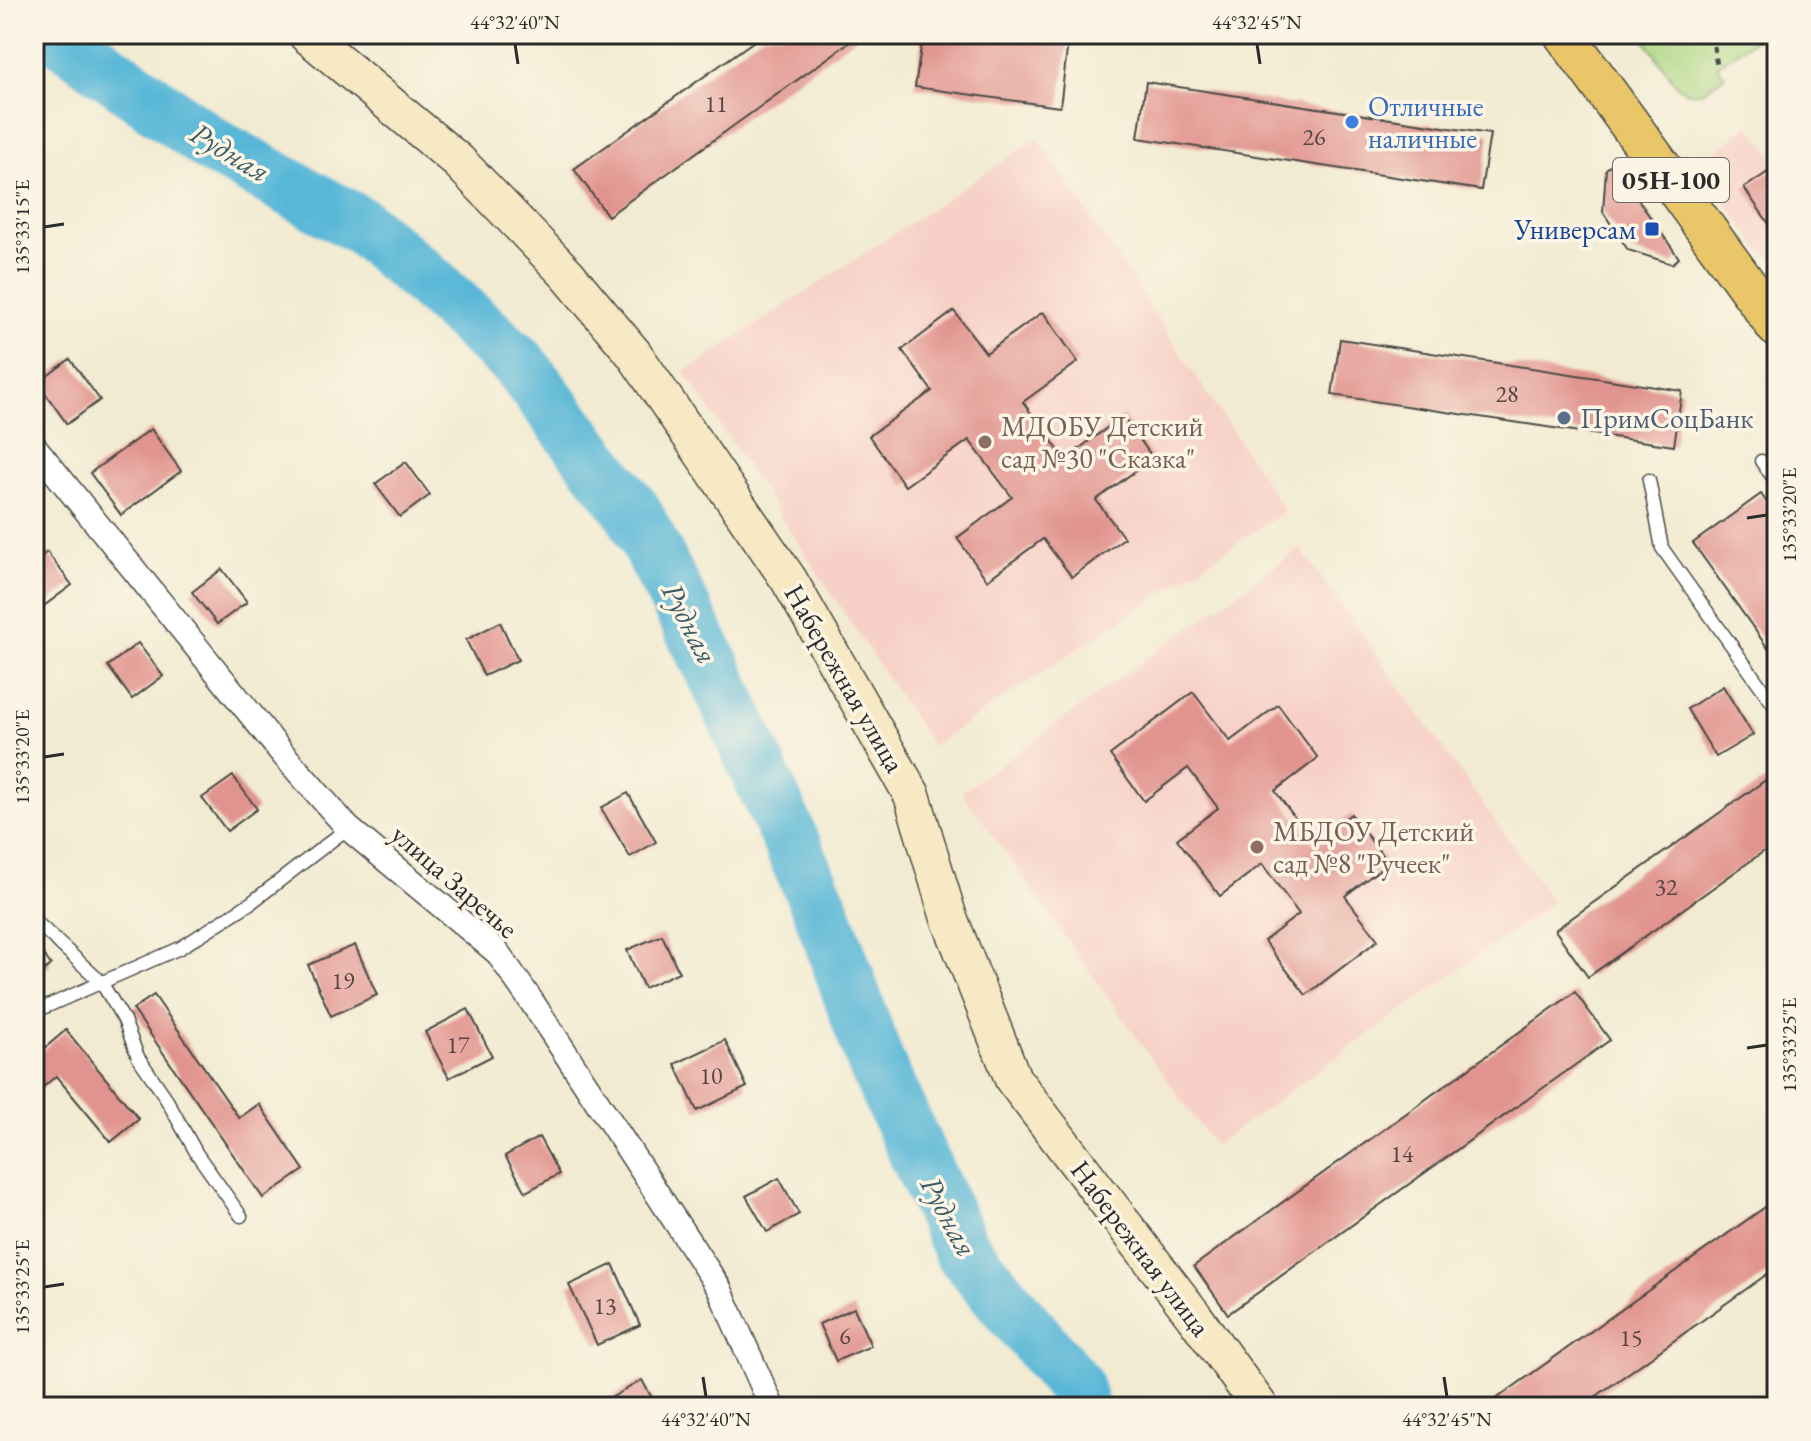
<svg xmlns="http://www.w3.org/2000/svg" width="1811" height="1441" font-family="'EB Garamond',serif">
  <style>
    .built { fill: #f7d1c8 }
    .green { fill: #abd682; stroke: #6b8056; stroke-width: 2 }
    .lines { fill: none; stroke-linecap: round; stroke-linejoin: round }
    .river { stroke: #59b7d7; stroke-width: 58 }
    .building { fill: #e1948f }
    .lane-casing { stroke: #494844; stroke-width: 15 }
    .street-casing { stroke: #494844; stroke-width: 27 }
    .secondary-casing { stroke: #494844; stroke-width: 39 }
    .primary-casing { stroke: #494844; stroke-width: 43 }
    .path { stroke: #494844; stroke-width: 5; stroke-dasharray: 6 6; stroke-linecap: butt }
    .lane { stroke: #fff; stroke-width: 12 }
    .street { stroke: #fff; stroke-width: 24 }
    .secondary { stroke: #f6e9c3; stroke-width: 36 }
    .primary { stroke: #e9c769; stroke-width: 40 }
    .ticks { fill: none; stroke: #2b2b2b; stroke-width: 3 }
    .shop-dot { fill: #3f7fe0; stroke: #fcf5e5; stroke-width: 3 }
    .transit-dot { fill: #1a4fb4; stroke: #fcf5e5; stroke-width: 3 }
    .service-dot { fill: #5c6f8a; stroke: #fcf5e5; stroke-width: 3 }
    .education-dot { fill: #8d6e63; stroke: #fcf5e5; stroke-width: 3 }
    .labels { text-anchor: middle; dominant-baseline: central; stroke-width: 7; stroke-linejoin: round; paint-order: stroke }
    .number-label { font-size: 24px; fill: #584544 }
    .shield { fill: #fcf5e5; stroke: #6a6863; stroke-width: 2 }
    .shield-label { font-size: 26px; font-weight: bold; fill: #2b2b2b }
    .shop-label { font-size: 28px; fill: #366cbe; stroke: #fcf5e5; text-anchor: start }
    .transit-label { font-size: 28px; fill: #164399; stroke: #fcf5e5; text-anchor: end }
    .service-label { font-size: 28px; fill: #4e5e75; stroke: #fcf5e5; text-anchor: start }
    .education-label { font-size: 28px; fill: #785e54; stroke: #fcf5e5; text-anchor: start }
    .street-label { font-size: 28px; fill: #2b2b2b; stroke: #fcf5e5 }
    .water-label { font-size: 30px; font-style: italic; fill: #3b5c67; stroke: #fcf5e5 }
    .neatline { fill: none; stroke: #2b2b2b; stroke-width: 3 }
    .ticks-label { font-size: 20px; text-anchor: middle; fill: #2b2b2b }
  </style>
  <rect width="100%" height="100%" fill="#fcf5e5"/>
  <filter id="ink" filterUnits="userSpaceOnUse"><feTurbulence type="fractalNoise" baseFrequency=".0125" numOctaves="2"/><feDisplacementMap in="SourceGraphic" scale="16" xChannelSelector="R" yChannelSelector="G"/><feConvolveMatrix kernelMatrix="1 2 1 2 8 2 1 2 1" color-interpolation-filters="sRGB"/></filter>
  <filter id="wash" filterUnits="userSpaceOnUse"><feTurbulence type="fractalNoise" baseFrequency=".006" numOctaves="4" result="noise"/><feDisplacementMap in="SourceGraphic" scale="32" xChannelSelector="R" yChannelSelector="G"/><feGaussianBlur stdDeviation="1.8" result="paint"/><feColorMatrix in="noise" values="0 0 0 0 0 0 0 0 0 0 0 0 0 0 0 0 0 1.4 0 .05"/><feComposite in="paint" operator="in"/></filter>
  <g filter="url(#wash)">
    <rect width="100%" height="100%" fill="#f2ebd2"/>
    <g class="built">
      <polygon points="1749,125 1771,155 1777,151 1777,261 1762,252 1698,165"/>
      <polygon points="1038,138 1285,511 932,746 685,372"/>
      <polygon points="1300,548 1553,902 1214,1146 962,792"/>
    </g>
    <polygon class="green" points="1640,34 1762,34 1717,66 1725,76 1702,92 1687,93 1678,87"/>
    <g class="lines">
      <polyline class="river" points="57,34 215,147 361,226 420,275 518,363 632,510 713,668 822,911 875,1061 961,1249 1074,1385 1080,1407"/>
    </g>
    <g id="blocks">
      <g class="building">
        <polygon points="764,34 855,34 857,37 608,216 574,169"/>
        <polygon points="923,34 1069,34 1060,107 915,87"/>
        <polygon points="1146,82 1490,134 1481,190 1138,138"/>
        <polygon points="1613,164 1679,258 1672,264 1628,250 1603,212 1606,169"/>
        <polygon points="1768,172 1777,185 1777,235 1744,188"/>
        <polygon points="954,311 986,353 1043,312 1078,362 1023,402 1065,459 1123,416 1153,458 1096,500 1124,538 1072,577 1043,539 987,580 957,538 1012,497 969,440 905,486 869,436 932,391 902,350"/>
        <polygon points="1340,339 1682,391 1674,446 1332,395"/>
        <polygon points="70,359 100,400 67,424 38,383"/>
        <polygon points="151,429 181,471 121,515 90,473"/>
        <polygon points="406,462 430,495 400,517 375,484"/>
        <polygon points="1761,494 1777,517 1777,661 1693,543"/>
        <polygon points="47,552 72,585 41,608 34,598 34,562"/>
        <polygon points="222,569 247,602 217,624 192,592"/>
        <polygon points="500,622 518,660 484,676 466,640"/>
        <polygon points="138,643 163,676 132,699 108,666"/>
        <polygon points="1723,686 1753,735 1716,757 1687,709"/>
        <polygon points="1193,692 1230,741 1278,705 1318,758 1275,791 1314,843 1351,814 1388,863 1345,896 1378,940 1306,995 1264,941 1299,914 1262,864 1220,896 1177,839 1218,808 1188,768 1144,801 1110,755"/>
        <polygon points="1777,772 1777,842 1588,977 1555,930"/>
        <polygon points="233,776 257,809 227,831 202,798"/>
        <polygon points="628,793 656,842 630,857 601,808"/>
        <polygon points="662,935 679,972 644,988 627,950"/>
        <polygon points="34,941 51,965 34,978"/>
        <polygon points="355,945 377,995 331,1016 308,965"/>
        <polygon points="1575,992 1610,1040 1228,1314 1194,1266"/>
        <polygon points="154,995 239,1118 259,1104 304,1170 263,1198 133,1009"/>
        <polygon points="468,1009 492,1056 449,1078 425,1032"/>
        <polygon points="66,1030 139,1119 111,1142 56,1076 34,1095 34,1057"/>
        <polygon points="725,1040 747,1087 697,1111 675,1064"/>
        <polygon points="539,1137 559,1174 526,1192 505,1156"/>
        <polygon points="779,1178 799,1214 767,1232 746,1196"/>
        <polygon points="1768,1205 1777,1218 1777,1267 1581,1407 1485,1407"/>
        <polygon points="613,1264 640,1325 597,1345 569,1285"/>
        <polygon points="854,1308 871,1346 836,1361 819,1324"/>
        <polygon points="642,1380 657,1407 614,1407 609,1399"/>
      </g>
    </g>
  </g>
  <g filter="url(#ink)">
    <use href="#blocks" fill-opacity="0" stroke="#494844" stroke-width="2"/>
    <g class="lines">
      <defs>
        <g id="lane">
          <polyline points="1761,461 1777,483"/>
          <polyline points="1649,480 1662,548 1776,708"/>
          <polyline points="34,920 101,982 124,1020 138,1057 164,1095 197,1154 241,1216"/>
          <polyline points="34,1012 180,948 252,902 348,828"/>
        </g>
        <polyline id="street" points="34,446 282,753 348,828 497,952 532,1002 719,1288 772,1407"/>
        <polyline id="secondary" points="306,34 458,161 567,274 634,354 789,580 912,795 948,915 1013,1079 1194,1316 1260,1407"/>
        <polyline id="primary" points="1564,34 1777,327"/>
      </defs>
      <use href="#lane" class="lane-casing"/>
      <use href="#street" class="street-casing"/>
      <use href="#secondary" class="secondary-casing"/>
      <use href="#primary" class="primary-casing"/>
      <g class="path">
        <polyline points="257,34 273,44"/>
        <polyline points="1712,34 1717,66"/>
      </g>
      <use href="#lane" class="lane"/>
      <use href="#street" class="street"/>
      <use href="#secondary" class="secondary"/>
      <use href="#primary" class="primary"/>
    </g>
  </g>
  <path class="ticks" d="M 515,44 L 518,64M 1257,44 L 1260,64M 44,227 L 64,224M 1747,518 L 1767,515M 44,757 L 64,754M 1747,1048 L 1767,1045M 44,1287 L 64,1284M 703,1377 L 706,1397M 1444,1377 L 1447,1397"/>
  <circle class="shop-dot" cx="1352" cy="122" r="8"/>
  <rect class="transit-dot" x="1644" y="221" width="16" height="16" rx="4"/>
  <circle class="service-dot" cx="1564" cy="418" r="8"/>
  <g class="education-dot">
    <circle cx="985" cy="442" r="8"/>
    <circle cx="1257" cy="847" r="8"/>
  </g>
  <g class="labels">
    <g class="number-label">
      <text x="716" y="103">11</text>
      <text x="1314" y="136">26</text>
      <text x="1507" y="393">28</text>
      <text x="1666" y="886">32</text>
      <text x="343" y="980">19</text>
      <text x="458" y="1044">17</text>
      <text x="711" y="1075">10</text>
      <text x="1402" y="1153">14</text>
      <text x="605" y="1305">13</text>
      <text x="845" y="1335">6</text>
      <text x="1631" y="1337">15</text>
    </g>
    <rect class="shield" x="1613" y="158" width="116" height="44" rx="6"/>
    <g class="shield-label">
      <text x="1671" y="180">05Н-100</text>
    </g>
    <g class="shop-label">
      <text x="1368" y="106">Отличные<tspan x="1368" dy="32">наличные</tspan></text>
    </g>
    <g class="transit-label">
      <text x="1636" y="229">Универсам</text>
    </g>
    <g class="service-label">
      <text x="1580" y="418">ПримСоцБанк</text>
    </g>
    <g class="education-label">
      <text x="1001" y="426">МДОБУ Детский<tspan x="1001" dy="32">сад №30 "Сказка"</tspan></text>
      <text x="1273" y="831">МБДОУ Детский<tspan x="1273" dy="32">сад №8 "Ручеек"</tspan></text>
    </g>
    <g class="street-label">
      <text transform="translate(845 678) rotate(60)">Набережная улица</text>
      <text transform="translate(455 881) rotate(41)">улица Заречье</text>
      <text transform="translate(1141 1248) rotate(53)">Набережная улица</text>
    </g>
    <g class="water-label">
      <text transform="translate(230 152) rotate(31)">Рудная</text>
      <text transform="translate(690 623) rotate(63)">Рудная</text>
      <text transform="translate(949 1216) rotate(62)">Рудная</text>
    </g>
  </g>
  <rect width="1811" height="1441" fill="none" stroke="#fcf5e5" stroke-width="88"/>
  <rect x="44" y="44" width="1723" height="1353" class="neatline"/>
  <g class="ticks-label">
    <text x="515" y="29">44°32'40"N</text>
    <text x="1257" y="29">44°32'45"N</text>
    <text transform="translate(22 227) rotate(-90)" y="7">135°33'15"E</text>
    <text transform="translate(1789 515) rotate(-90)" y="7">135°33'20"E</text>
    <text transform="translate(22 757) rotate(-90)" y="7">135°33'20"E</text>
    <text transform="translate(1789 1045) rotate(-90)" y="7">135°33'25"E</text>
    <text transform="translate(22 1287) rotate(-90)" y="7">135°33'25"E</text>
    <text x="706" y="1426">44°32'40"N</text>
    <text x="1447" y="1426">44°32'45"N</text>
  </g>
</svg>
